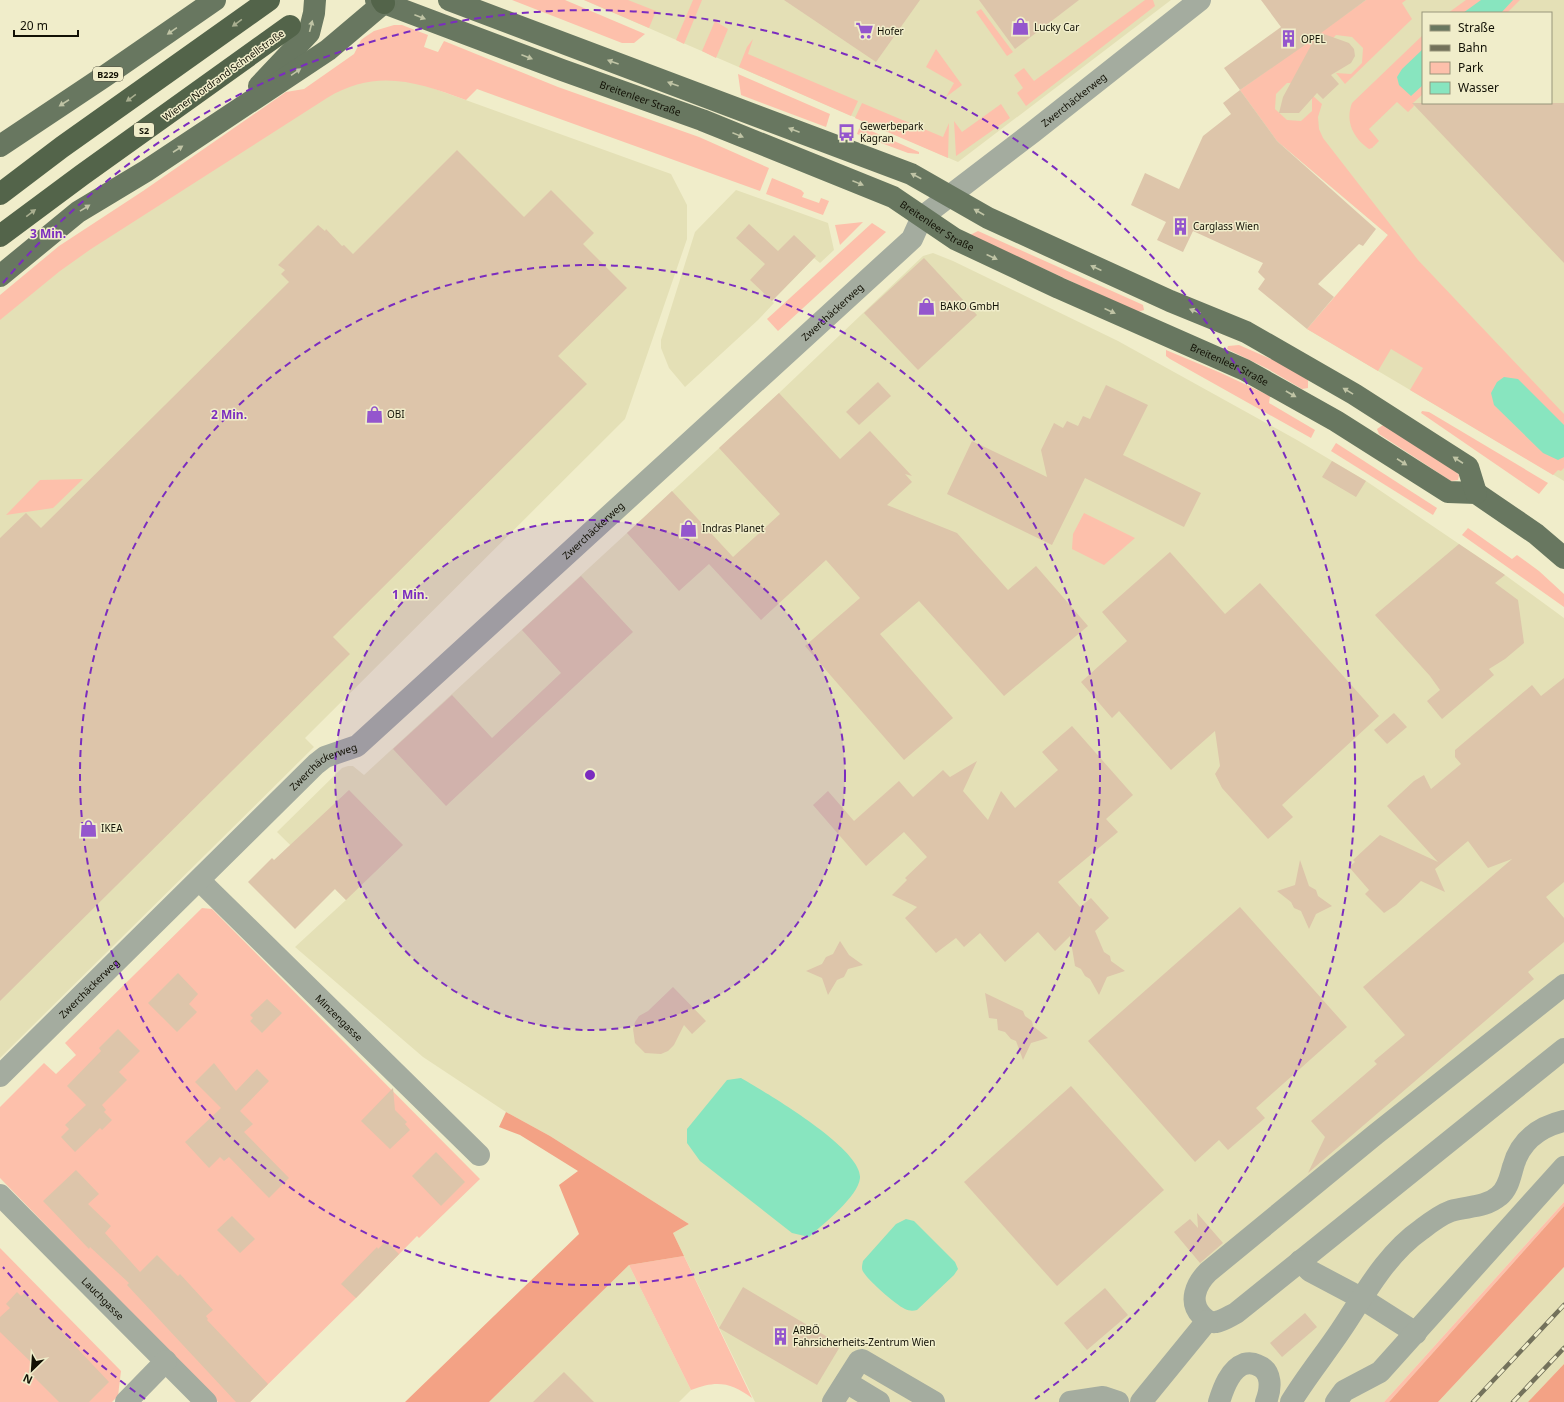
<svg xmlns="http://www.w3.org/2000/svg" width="1564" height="1402" font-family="'Noto Sans',sans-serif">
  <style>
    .built { fill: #e4e0b6; fill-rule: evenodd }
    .green { fill: #fdc0ab }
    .forest { fill: #f3a285 }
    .water { fill: #88e5bf }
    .building { fill: #ddc5aa }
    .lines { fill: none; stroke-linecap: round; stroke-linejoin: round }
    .minor { stroke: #a4ac9f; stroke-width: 22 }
    .major { stroke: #687760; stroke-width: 22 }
    .highway { stroke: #53644a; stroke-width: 22 }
    .rail-casing { stroke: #73715b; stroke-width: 4.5 }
    .rail { stroke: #f0edca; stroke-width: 3; stroke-dasharray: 9; stroke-linecap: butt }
    .oneway { fill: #c0c4a5 }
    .oneway2 { fill: #a9af90 }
    .ring { fill: none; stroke: #7b2cbf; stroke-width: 2; stroke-dasharray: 7 5 }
    .labels { text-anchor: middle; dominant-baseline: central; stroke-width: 3; stroke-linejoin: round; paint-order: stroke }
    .shield { fill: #f0edca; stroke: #555340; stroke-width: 1 }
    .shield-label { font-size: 9px; font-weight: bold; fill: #121105 }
    .poi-label { font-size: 10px; fill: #121105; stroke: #f0edca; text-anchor: start }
    .street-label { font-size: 10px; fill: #121105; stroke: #f0edca }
    .centre { fill: #7b2cbf; stroke: #f0edca; stroke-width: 2 }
    .ring-label { font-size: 12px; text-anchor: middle; font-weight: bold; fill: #7b2cbf; stroke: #f0edca; stroke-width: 3; stroke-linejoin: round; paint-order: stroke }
  </style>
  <rect width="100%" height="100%" fill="#f0edca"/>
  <g class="built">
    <polygon points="584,0 1171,0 958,162"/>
    <path d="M 1366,0 L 1564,0 L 1564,481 L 1307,329 L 1388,235 L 1277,141 L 1240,90 ZM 1423,13 L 1551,13 L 1551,103 L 1423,103 Z"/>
    <polygon points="365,54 413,81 671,174 687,205 687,239 625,419 305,738 314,747 0,1058 0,303"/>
    <polygon points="736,190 828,223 834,250 820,263 814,258 772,301 774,303 758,320 685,387 669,368 661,348 661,340 695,232"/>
    <polygon points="933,253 953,261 1118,341 1297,440 1366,481 1505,575 1564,618 1564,1202 1384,1402 755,1402 673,1233 689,1224 550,1136 506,1112 423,1057 295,947 346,900 277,832 342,768 348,766 353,766 364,775 779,393 923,256"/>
    <polygon points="629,1265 691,1390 679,1402 489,1402"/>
    <polygon points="1564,1267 1564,1364 1528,1402 1438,1402"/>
  </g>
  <g class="green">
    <polygon points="512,0 565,0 645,34 634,43 622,43"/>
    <polygon points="584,0 628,0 656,11 649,28"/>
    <polygon points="693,0 702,0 684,44 676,40"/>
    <polygon points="1145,0 1153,0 1155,6 1026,106 1017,93 1023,88 1014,75 1024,68 1034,81"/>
    <polygon points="1366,0 1406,0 1402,3 1412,19 1345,84 1336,73 1351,74 1362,63 1363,48 1352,37 1336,35 1325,47 1301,83 1287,83 1276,94 1275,109 1287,120 1301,121 1312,111 1312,95 1322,104 1318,117 1319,129 1323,138 1354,178 1418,260 1564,414 1564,468 1561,471 1558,470 1553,475 1410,390 1423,368 1391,349 1378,371 1307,329 1388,235 1277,141 1240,90"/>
    <polygon points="1466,0 1520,0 1507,13 1448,13"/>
    <polygon points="981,9 1013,52 1007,56 976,12"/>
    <polygon points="715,21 728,29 716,58 702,51"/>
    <path d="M 394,25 L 402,25 L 428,35 L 424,47 L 438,52 L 444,41 L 558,87 L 699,137 L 769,168 L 760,191 L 477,89 L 466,100 C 417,82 376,68 327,98 L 91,249 L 60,271 L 0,320 L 0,295 L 59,246 L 143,191 L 286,92 L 304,89 L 354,54 L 361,40 L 365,37 L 374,31 Z"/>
    <path d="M 1423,35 L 1423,94 L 1413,103 L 1414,106 L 1408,112 L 1397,102 L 1369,129 L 1379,141 L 1372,148 L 1369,149 C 1353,138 1345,121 1352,103 Z"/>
    <polygon points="753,39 748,54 858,101 851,116 739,67 747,47"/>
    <polygon points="936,49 962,85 946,97 954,83 926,67"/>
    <polygon points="738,74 830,114 826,127 741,95"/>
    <polygon points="862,103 943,137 949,123 948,158 855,118"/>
    <polygon points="1001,104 1010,118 956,156 954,121 962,132"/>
    <polygon points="860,126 919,152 919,154 908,153 857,134"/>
    <polygon points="772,178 801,190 804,193 802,197 819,203 821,198 829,201 823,215 766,194"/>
    <polygon points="863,222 840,245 835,225"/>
    <polygon points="872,223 886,232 778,331 767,319"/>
    <polygon points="978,231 1141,304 1143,305 1144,310 1138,312 970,235"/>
    <polygon points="1239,345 1278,362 1308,380 1308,388 1302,389 1268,369 1227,349 1228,346"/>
    <polygon points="1166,350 1221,373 1270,396 1269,403 1315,430 1311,438 1170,359 1166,356"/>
    <polygon points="1422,411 1429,412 1548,483 1539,494 1421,413"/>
    <polygon points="1383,425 1456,472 1459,475 1458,480 1451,481 1379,434 1377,429"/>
    <polygon points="1336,443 1437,508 1433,515 1331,451"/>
    <polygon points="83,479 53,508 6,515 40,480"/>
    <polygon points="1084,513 1135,538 1104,565 1072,549 1073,534"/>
    <polygon points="1468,528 1512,559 1517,555 1539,571 1564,594 1564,607 1462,535"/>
    <polygon points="202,908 212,909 480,1179 419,1238 417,1236 356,1298 250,1402 218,1402 0,1178 0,1107 44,1063 56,1074 76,1055 65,1043"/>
    <polygon points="1564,1202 1564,1206 1389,1402 1384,1402"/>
    <polygon points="0,1248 121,1371 118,1396 112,1402 0,1402"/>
    <path d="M 684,1256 L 752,1398 C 731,1382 716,1380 691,1390 L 629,1265 Z"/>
  </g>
  <g class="forest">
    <polygon points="506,1112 550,1136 689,1224 673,1233 684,1256 629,1265 489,1402 405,1402 579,1234 559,1185 578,1171 520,1135 499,1127"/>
    <polygon points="1564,1206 1564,1267 1438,1402 1389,1402"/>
    <polygon points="1564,1364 1564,1402 1528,1402"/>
  </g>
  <g class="water">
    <polygon points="1481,0 1513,0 1501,13 1463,13"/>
    <polygon points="1423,49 1423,85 1411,96 1399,85 1397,77 1402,69"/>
    <polygon points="1504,377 1518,379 1564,425 1564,457 1558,460 1543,453 1494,405 1491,393 1497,382"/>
    <path d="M 741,1078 C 765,1092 863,1149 860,1178 C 858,1197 823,1224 809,1237 L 792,1233 L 700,1161 L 687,1143 L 687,1129 L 727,1080 Z"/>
    <path d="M 906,1219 L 914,1221 L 955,1262 L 958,1269 L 954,1275 L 917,1310 C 913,1311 909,1311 905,1309 C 895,1304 870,1282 864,1273 C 861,1269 862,1266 863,1261 L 896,1224 Z"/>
  </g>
  <g class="building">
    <polygon points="784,0 920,0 876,62"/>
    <polygon points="979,0 1079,0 1015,49"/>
    <polygon points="1261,0 1366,0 1321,33 1349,43 1354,49 1355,56 1351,63 1331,75 1339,84 1323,99 1317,93 1299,113 1279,113 1283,97 1315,38 1240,90 1224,68 1281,27"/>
    <polygon points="1240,90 1277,141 1376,229 1363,246 1359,244 1318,284 1334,297 1307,329 1258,289 1265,279 1258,272 1263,263 1193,231 1183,252 1157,240 1166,222 1131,205 1145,173 1179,189 1203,136 1231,114 1223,103"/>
    <polygon points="1412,103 1564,103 1564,263"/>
    <polygon points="457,150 524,217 551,190 594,233 583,244 627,288 558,356 587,384 333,637 350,654 0,1001 0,538 26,513 41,528 289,282 281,274 285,270 278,265 318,225 325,231 326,229 342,246 344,245 353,254"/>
    <polygon points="749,224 778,251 794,235 816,256 772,301 750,280 765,264 736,238"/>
    <polygon points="924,258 977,315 918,370 864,313"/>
    <polygon points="878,382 891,396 859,425 846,412"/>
    <polygon points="1106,385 1148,405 1123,455 1201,493 1184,527 1085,478 1052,545 947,494 972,441 1047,477 1041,450 1054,423 1063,428 1067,421 1078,426 1083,416 1090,419"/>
    <polygon points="779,393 840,459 870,431 912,476 905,474 912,482 887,505 957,533 1008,590 1036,566 1088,626 1004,696 919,601 880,634 953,718 904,760 805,646 860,598 826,560 761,620 709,564 679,591 627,533 672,491 733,557 780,514 719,448"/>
    <polygon points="1332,461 1366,481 1356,497 1322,477"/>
    <polygon points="1459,544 1505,575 1495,583 1518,600 1524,643 1505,659 1489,669 1494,675 1442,719 1427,701 1440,690 1430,676 1375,615"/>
    <polygon points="1170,552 1225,614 1260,583 1379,716 1282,805 1293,817 1268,839 1222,788 1215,774 1220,766 1215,731 1171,770 1119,711 1112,718 1081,682 1127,641 1102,612"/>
    <polygon points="581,576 633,632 446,806 393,749 452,695 492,738 561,673 522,630"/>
    <polygon points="1564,678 1564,882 1546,897 1564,918 1564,942 1528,972 1534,979 1308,1173 1325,1137 1311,1121 1377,1064 1374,1061 1405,1035 1363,987 1512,859 1488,868 1468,841 1435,869 1445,892 1421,881 1396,905 1384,913 1365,894 1369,890 1349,867 1355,862 1353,860 1380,835 1438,862 1387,806 1414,781 1424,775 1431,789 1461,764 1455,757 1455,750 1532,685 1541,696"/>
    <polygon points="1394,713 1407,727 1387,744 1374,730"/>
    <polygon points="1072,726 1133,795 1106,819 1118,832 1058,882 1080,907 1091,898 1109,918 1095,931 1104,952 1110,956 1111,961 1125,971 1107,977 1099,995 1090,979 1085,976 1081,969 1075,966 1070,936 1055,951 1038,932 1005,962 980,933 964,947 956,938 936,953 905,918 917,907 892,895 907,880 905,878 927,857 904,832 866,866 813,805 828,791 854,821 899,781 913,797 943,770 950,777 977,761 963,791 988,820 1001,791 1015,808 1058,770 1042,752"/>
    <polygon points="349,790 403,845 346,900 335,889 295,929 248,882 272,858 274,860"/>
    <polygon points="1300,860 1309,886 1316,890 1318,896 1332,906 1316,914 1309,929 1301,911 1294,908 1291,902 1277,891 1295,885"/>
    <polygon points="1240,907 1347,1027 1256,1108 1265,1118 1228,1150 1219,1140 1195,1162 1088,1041"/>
    <polygon points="840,941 849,955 863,965 848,969 844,977 837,980 828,995 822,978 806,971 822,964 826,957 833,954"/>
    <polygon points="178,973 198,994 189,1004 197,1012 177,1032 148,1003"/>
    <polygon points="673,987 706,1021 692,1034 684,1025 674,1045 668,1051 661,1054 645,1053 635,1043 633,1029 635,1022 639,1016 648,1011"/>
    <polygon points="985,993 1023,1011 1025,1016 1032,1021 1033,1026 1048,1038 1031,1043 1023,1060 1016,1041 1011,1039 1005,1032 998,1030 997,1019 989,1018"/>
    <polygon points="267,999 282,1013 262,1033 250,1021 253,1018 250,1015"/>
    <polygon points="118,1029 140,1051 119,1072 127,1080 102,1105 106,1110 104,1112 112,1120 102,1130 100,1128 75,1152 61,1137 69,1129 65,1125 86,1105 67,1086 101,1051 99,1048"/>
    <polygon points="214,1063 236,1091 257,1069 269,1081 240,1111 253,1124 244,1132 289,1178 269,1198 229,1157 224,1161 220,1157 209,1168 185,1142 221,1108 195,1082"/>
    <polygon points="1071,1086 1164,1190 1057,1286 964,1182"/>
    <polygon points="393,1088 395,1110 407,1122 405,1124 410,1130 390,1149 361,1121"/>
    <polygon points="436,1152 465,1182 441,1206 412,1176"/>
    <polygon points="76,1170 99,1194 88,1204 111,1226 105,1233 140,1272 157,1255 178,1276 180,1274 213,1310 206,1316 208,1319 207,1320 268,1384 250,1402 236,1402 127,1285 129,1283 90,1247 89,1249 43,1201"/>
    <polygon points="1197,1213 1223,1243 1200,1263 1174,1232 1190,1219 1198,1228"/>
    <polygon points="232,1216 255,1239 240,1253 217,1230"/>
    <polygon points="386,1241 399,1254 356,1298 341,1284 377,1247 378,1249"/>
    <polygon points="743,1287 841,1345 817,1385 719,1328"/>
    <polygon points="1105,1288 1128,1315 1087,1350 1064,1323"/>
    <polygon points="17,1292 21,1296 25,1293 109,1382 89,1402 59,1402 28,1371 34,1365 0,1332 0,1317 10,1308 6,1304"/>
    <polygon points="1305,1313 1317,1327 1282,1357 1270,1343"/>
    <polygon points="564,1372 594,1402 533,1402"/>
  </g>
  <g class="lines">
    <g class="minor">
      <path id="s1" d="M 200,881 L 479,1155"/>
      <path d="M 1564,985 L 1376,1134 L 1208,1272 C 1196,1284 1188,1302 1202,1316 C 1206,1320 1210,1323 1216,1322 C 1223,1321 1230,1316 1236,1313 L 1564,1049"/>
      <path id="s2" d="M 0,1076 L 316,764 L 325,757 L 357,746 L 912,239 L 922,217 L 1033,132 L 1200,0"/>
      <path id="s3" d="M 0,1195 L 206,1402"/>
      <polyline points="1300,1261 1310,1271 1361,1298 1416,1333"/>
      <polyline points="846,1382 879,1402"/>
      <polyline points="126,1402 166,1361"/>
      <polyline points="833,1402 859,1361 862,1360 934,1402"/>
      <polyline points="1070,1402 1103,1397 1118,1402"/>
      <polyline points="1141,1402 1207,1321"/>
      <path d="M 1219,1402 C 1223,1389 1230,1369 1244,1364 C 1248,1363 1253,1363 1257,1365 C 1273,1371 1271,1389 1266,1402"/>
      <path d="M 1291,1402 C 1306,1377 1325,1354 1341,1330 C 1365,1294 1386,1254 1422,1229 C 1431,1222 1440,1215 1451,1211 C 1467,1206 1485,1208 1499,1196 C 1508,1189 1510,1177 1513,1167 C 1520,1141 1539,1127 1564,1121"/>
      <polyline points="1336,1402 1344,1391 1380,1372 1564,1167"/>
    </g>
    <g class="major">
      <path id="s4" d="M 376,0 L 562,70 L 702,120 L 893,197 L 955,239 L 1059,288 L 1245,370 L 1336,421 L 1448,492 L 1476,493 L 1536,534 L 1564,558"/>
      <polyline points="449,0 911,174 988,218 1170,301 1246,332 1354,394 1468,467 1476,493"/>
      <polyline points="259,86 309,33 314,13 315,0"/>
      <polyline points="0,146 105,76 215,0"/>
      <polyline points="0,276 78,212 146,171 328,50 387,0"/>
    </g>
    <g class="highway">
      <polyline points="382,0 384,3"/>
      <polyline points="0,194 62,147 269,0"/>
      <polyline points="0,236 82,175 290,26"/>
    </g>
    <defs>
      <g id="rail">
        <polyline points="1473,1402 1564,1305"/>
        <polyline points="1513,1402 1564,1348"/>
      </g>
    </defs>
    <use href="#rail" class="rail-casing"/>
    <use href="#rail" class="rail"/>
  </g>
  <defs><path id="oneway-solid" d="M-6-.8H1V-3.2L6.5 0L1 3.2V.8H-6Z"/></defs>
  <g class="oneway">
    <use href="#oneway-solid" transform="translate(420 17) rotate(21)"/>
    <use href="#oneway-solid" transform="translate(311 26) rotate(-76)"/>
    <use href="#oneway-solid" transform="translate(172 31) rotate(145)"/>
    <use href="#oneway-solid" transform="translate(527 57) rotate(21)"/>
    <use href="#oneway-solid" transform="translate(613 62) rotate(-160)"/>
    <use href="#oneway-solid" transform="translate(296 72) rotate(-34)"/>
    <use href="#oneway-solid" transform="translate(673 84) rotate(-160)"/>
    <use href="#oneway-solid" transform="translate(64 103) rotate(147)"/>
    <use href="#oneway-solid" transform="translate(794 130) rotate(-159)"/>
    <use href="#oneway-solid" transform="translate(738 135) rotate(22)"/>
    <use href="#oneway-solid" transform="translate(178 149) rotate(-33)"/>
    <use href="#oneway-solid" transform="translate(916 176) rotate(-152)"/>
    <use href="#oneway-solid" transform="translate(858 183) rotate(22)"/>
    <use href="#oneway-solid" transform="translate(85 208) rotate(-32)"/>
    <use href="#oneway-solid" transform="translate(979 212) rotate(-150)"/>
    <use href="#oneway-solid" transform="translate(992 257) rotate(25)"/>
    <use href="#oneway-solid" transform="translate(1096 268) rotate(-155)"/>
    <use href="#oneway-solid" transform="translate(1110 311) rotate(24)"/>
    <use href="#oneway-solid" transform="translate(1195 311) rotate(-159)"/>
    <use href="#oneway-solid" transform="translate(1348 391) rotate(-149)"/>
    <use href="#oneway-solid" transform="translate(1291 394) rotate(30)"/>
    <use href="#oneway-solid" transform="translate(1458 460) rotate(-147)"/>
    <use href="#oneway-solid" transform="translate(1402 462) rotate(33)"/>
  </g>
  <g class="oneway2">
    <use href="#oneway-solid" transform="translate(237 23) rotate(144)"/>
    <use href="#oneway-solid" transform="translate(131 98) rotate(144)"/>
    <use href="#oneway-solid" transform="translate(31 213) rotate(-37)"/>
  </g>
  <circle cx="590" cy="775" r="255" fill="#7b2cbf" fill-opacity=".12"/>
  <g class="ring">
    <circle cx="590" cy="775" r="255"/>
    <circle cx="590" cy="775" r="510"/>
    <path d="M145 1399A766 766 0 0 1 3 1267M3 283A766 766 0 1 1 1035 1399"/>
  </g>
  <defs>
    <symbol id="shop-bare" viewBox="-9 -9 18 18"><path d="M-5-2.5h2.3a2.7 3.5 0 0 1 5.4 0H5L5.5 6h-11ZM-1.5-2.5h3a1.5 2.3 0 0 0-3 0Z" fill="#9456cd" stroke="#f0edca" stroke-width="2.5" paint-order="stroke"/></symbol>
    <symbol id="supermarket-bare" viewBox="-9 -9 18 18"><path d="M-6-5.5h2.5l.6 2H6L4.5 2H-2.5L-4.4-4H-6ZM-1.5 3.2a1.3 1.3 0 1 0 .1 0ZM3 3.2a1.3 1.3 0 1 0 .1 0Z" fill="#9456cd" stroke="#f0edca" stroke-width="2.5" paint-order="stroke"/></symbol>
    <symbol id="building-bare" viewBox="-9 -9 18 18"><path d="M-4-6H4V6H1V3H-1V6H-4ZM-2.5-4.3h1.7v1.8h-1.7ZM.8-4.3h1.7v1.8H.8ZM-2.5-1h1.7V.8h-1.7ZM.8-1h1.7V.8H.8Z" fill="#9456cd" stroke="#f0edca" stroke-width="2.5" paint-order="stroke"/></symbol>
    <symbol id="bus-bare" viewBox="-9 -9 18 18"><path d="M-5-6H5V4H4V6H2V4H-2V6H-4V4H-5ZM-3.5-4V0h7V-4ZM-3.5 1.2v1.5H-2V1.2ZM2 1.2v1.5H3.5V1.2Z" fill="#9456cd" stroke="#f0edca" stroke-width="2.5" paint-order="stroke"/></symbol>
  </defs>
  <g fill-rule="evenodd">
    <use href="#shop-bare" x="1008" y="14" width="25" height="25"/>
    <use href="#supermarket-bare" x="852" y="18" width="25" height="25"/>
    <use href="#building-bare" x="1276" y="26" width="25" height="25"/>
    <use href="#bus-bare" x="834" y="120" width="25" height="25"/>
    <use href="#building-bare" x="1168" y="214" width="25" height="25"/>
    <use href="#shop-bare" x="914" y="294" width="25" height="25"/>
    <use href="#shop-bare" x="362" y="402" width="25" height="25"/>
    <use href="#shop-bare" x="676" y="516" width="25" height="25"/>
    <use href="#shop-bare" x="76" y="816" width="25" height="25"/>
    <use href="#building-bare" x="768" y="1324" width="25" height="25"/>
  </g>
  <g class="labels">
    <g class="shield">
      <rect x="93" y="67" width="30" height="14" rx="3"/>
      <rect x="134" y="123" width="20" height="14" rx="3"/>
    </g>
    <g class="shield-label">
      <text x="108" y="74">B229</text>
      <text x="144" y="130">S2</text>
    </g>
    <g class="poi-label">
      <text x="1034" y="27">Lucky Car</text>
      <text x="877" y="31">Hofer</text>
      <text x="1301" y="39">OPEL</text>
      <text x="860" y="126">Gewerbepark<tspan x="860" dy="12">Kagran</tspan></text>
      <text x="1193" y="226">Carglass Wien</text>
      <text x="940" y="306">BAKO GmbH</text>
      <text x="387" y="414">OBI</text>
      <text x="702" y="528">Indras Planet</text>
      <text x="101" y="828">IKEA</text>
      <text x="793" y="1330">ARBÖ<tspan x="793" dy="12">Fahrsicherheits-Zentrum Wien</tspan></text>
    </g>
    <g class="street-label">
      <text transform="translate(223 75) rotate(-36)">Wiener Nordrand Schnellstraße</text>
      <text stroke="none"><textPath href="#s4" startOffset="282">Breitenleer Straße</textPath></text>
      <text stroke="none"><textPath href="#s2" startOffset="1457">Zwerchäckerweg</textPath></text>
      <text stroke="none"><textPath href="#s4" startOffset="606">Breitenleer Straße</textPath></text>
      <text stroke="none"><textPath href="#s2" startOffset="1133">Zwerchäckerweg</textPath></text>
      <text stroke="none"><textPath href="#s4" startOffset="930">Breitenleer Straße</textPath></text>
      <text stroke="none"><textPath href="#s2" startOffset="809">Zwerchäckerweg</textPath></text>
      <text stroke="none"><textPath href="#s2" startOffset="449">Zwerchäckerweg</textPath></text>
      <text stroke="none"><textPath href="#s2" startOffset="125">Zwerchäckerweg</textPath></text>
      <text stroke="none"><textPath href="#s1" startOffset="195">Minzengasse</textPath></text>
      <text stroke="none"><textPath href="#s3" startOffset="146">Lauchgasse</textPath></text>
    </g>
  </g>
  <circle cx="590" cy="775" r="6" class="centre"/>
  <g class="ring-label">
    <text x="48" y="238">3 Min.</text>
    <text x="229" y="419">2 Min.</text>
    <text x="410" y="599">1 Min.</text>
  </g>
  <rect x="1422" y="12" width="130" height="92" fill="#f0edca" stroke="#97957b"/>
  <rect x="1430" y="25" width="20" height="6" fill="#687760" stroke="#97957b"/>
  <text x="1458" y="32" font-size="12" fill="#121105">Straße</text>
  <rect x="1430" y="45" width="20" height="6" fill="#73715b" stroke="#97957b"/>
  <text x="1458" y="52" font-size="12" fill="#121105">Bahn</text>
  <rect x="1430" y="62" width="20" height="12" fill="#fdc0ab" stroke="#97957b"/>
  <text x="1458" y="72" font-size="12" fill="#121105">Park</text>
  <rect x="1430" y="82" width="20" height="12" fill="#88e5bf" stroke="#97957b"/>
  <text x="1458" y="92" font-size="12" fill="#121105">Wasser</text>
  <g transform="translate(32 1370) rotate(205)" stroke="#f0edca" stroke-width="3" paint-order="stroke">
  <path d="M0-3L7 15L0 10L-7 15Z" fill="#121105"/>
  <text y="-6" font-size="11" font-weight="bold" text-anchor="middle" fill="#121105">N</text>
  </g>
  <path d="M14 30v6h64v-6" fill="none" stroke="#121105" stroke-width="2"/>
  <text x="20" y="30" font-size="12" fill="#121105" stroke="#f0edca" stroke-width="3" paint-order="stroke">20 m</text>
</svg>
